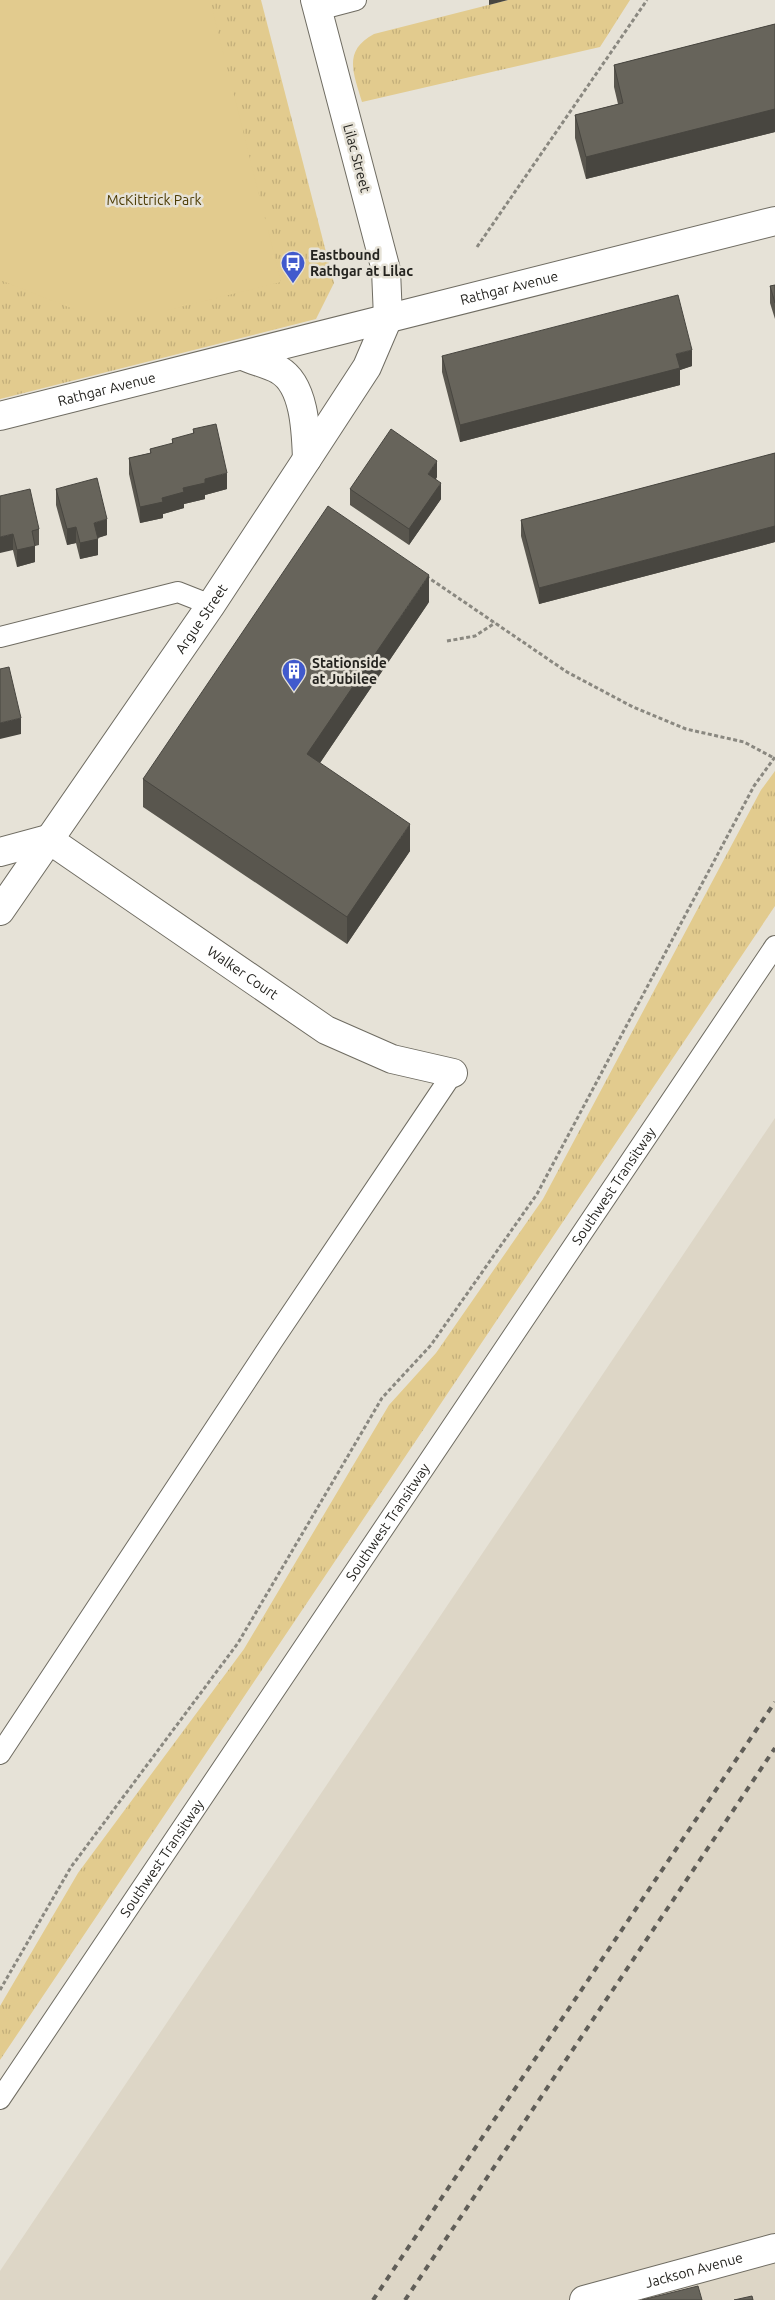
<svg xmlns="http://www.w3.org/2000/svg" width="775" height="2300" font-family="Ubuntu,sans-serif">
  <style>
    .built { fill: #ddd6c6 }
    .grass { fill: url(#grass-tufts) }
    .garden { fill: #e2cb8e }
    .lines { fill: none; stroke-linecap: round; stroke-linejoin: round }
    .service-casing { stroke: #6f6c62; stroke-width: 22 }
    .minor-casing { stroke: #6f6c62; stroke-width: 30 }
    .path { stroke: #8a8880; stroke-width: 3; stroke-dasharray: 4 2.5; stroke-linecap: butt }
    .service { stroke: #fff; stroke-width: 20 }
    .minor { stroke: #fff; stroke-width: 28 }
    .rail { stroke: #605e58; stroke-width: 4; stroke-dasharray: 6 6; stroke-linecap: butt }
    .wall { fill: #59564e }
    .shaded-wall { fill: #484640 }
    .building { fill: #67645b; stroke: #484640 }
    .labels { text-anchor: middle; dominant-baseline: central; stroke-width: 5; stroke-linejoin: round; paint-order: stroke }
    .street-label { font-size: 14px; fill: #24231f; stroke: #e6e2d7 }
    .park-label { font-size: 14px; fill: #4d3c04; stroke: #e6e2d7 }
    .poi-label { font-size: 14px; font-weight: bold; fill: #24231f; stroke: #e6e2d7; text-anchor: start }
  </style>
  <defs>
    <pattern id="grass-tufts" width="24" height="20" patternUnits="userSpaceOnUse" patternTransform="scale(1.25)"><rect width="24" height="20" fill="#e2cb8e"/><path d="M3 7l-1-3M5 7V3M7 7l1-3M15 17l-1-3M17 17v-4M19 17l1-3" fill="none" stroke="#c2ae7a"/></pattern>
  </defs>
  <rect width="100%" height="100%" fill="#e6e2d7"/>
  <polygon class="built" points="775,1118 775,2300 0,2300 0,2271"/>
  <g class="grass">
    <polygon points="0,0 261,0 334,283 316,319 0,399"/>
    <path d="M 508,0 L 630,0 L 600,47 L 362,102 C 354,74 342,51 374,34 Z"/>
    <polygon points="775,771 775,906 0,2060 0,2006 78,1873 244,1649 389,1405 436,1353 543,1199 761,790"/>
  </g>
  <polygon class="garden" points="0,0 210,0 281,282 168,310 76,310 0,280"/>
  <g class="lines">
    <defs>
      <g id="service">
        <polyline points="318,10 356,0"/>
        <polyline points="0,637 178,592 211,605"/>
        <polyline points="0,1754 272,1342 453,1073"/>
        <path id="s1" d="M 0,2099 L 775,946"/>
      </g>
      <g id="minor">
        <path d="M 243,356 C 254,361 268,364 279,370 C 305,385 306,432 307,459"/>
        <path id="s2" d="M 0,416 L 775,221"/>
        <path id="s3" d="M 0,852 L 48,839 L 326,1030 L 392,1059 L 453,1073"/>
        <path id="s4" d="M 0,911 L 211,605 L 307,459 L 367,367 L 388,318 L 386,270 L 315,0"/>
        <path id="s5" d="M 584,2300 L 775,2248"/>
      </g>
    </defs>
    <use href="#service" class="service-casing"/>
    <use href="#minor" class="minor-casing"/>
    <g class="path">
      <polyline points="477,247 647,0"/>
      <polyline points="426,576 567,672 633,707 686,729 744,742 774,758"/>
      <polyline points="447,641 475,636 495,623"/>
      <polyline points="0,1990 71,1867 238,1643 382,1398 431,1345 537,1194 754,786 775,757"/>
    </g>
    <use href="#service" class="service"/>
    <use href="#minor" class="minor"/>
    <g class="rail">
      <polyline points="373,2300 775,1702"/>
      <polyline points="405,2300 775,1748"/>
    </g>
  </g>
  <g class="wall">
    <polygon points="775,24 775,132 586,179 575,138 575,115 618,104 614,87 614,65"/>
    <polygon points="775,285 775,319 770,303 770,286"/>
    <polygon points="442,356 692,366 680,370 680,385 460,442 442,372"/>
    <polygon points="193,429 227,489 205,495 205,499 184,504 184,508 163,514 163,518 140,523 129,474 129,458 150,453 150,449 172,444 172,439 193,434"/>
    <polygon points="775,453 775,542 539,604 521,536 521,520"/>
    <polygon points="437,477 436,479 441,499 409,545 350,505 350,489"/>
    <polygon points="56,489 107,535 98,538 98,555 80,559 76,543 67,545 56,505"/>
    <polygon points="0,496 39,529 39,545 35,546 35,562 17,567"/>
    <polygon points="429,602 320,763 410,851 347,944 143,807 143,779"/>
  </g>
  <g class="shaded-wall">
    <polygon points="489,0 508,0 489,5"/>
    <polygon points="775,109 775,132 586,179 586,157"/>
    <polygon points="692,350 692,366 680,370 680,385 460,442 460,425 676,354"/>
    <polygon points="437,461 437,477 428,490 428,474"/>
    <polygon points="227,473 227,489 205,495 205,499 184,504 184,508 163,514 163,518 140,523 140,507 205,479"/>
    <polygon points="441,483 441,499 409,545 409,529"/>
    <polygon points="107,519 107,535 94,539 94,523"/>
    <polygon points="775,526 775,542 539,604 539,588"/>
    <polygon points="76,527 76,543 67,545 67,529"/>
    <polygon points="13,534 13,550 0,553 0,537"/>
    <polygon points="98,539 98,555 80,559 80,543"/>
    <polygon points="35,546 35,562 17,567 17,550"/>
    <polygon points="429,575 429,602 307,782 307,754"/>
    <polygon points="21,718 21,734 0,739 0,723"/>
    <polygon points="410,824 410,851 347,944 347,917"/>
  </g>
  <g class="building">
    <polygon points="775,24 775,109 586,157 575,115 623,103 614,65"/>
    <polygon points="775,285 775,303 770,286"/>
    <polygon points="678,295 692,350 676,354 680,368 460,425 442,356"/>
    <polygon points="216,424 227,473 205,479 205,483 183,488 184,492 162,498 163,502 140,507 129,458 151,453 150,449 173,443 172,439 194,433 193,429"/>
    <polygon points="391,429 437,461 428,474 441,483 409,529 350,489"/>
    <polygon points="775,453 775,526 539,588 521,520"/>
    <polygon points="97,478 107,519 94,523 98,539 80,543 76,527 67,529 56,489"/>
    <polygon points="30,489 39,529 32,531 35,546 17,550 13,534 0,537 0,496"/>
    <polygon points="328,506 429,575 307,754 410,824 347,917 143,779"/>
    <polygon points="9,667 21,718 0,723 0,669"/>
    <polygon points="698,2286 702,2300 642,2300"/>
    <polygon points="752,2296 753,2300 734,2300"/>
  </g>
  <defs>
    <symbol id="bus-pin" viewBox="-11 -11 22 30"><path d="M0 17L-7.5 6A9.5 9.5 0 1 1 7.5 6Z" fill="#415acd" stroke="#e6e2d7"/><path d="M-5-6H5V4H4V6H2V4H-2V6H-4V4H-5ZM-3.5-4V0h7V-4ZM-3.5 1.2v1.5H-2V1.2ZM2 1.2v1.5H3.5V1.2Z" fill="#fff"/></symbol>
    <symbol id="building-pin" viewBox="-11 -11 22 30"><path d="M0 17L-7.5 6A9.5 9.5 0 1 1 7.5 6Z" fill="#415acd" stroke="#e6e2d7"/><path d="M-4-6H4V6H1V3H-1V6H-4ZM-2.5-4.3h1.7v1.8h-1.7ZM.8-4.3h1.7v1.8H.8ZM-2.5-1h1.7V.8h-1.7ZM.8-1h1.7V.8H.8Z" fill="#fff"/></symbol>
  </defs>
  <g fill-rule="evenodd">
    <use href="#bus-pin" x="279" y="249" width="28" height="38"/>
    <use href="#building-pin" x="280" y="657" width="28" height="38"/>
  </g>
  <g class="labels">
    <g class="street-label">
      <text transform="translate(357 158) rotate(75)">Lilac Street</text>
      <text stroke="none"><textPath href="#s2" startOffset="525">Rathgar Avenue</textPath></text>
      <text stroke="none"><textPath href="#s2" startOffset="110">Rathgar Avenue</textPath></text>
      <text stroke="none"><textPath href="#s4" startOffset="355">Argue Street</textPath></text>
      <text stroke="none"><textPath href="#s3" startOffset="286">Walker Court</textPath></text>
      <text stroke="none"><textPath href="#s1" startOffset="1100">Southwest Transitway</textPath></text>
      <text stroke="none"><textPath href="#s1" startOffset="695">Southwest Transitway</textPath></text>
      <text stroke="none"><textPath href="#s1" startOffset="290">Southwest Transitway</textPath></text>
      <text stroke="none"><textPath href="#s5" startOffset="114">Jackson Avenue</textPath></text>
    </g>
    <g class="park-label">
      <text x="154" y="200">McKittrick Park</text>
    </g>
    <g class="poi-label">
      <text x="310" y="255">Eastbound<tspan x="310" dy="16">Rathgar at Lilac</tspan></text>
      <text x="312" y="663">Stationside<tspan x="312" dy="16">at Jubilee</tspan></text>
    </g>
  </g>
</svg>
